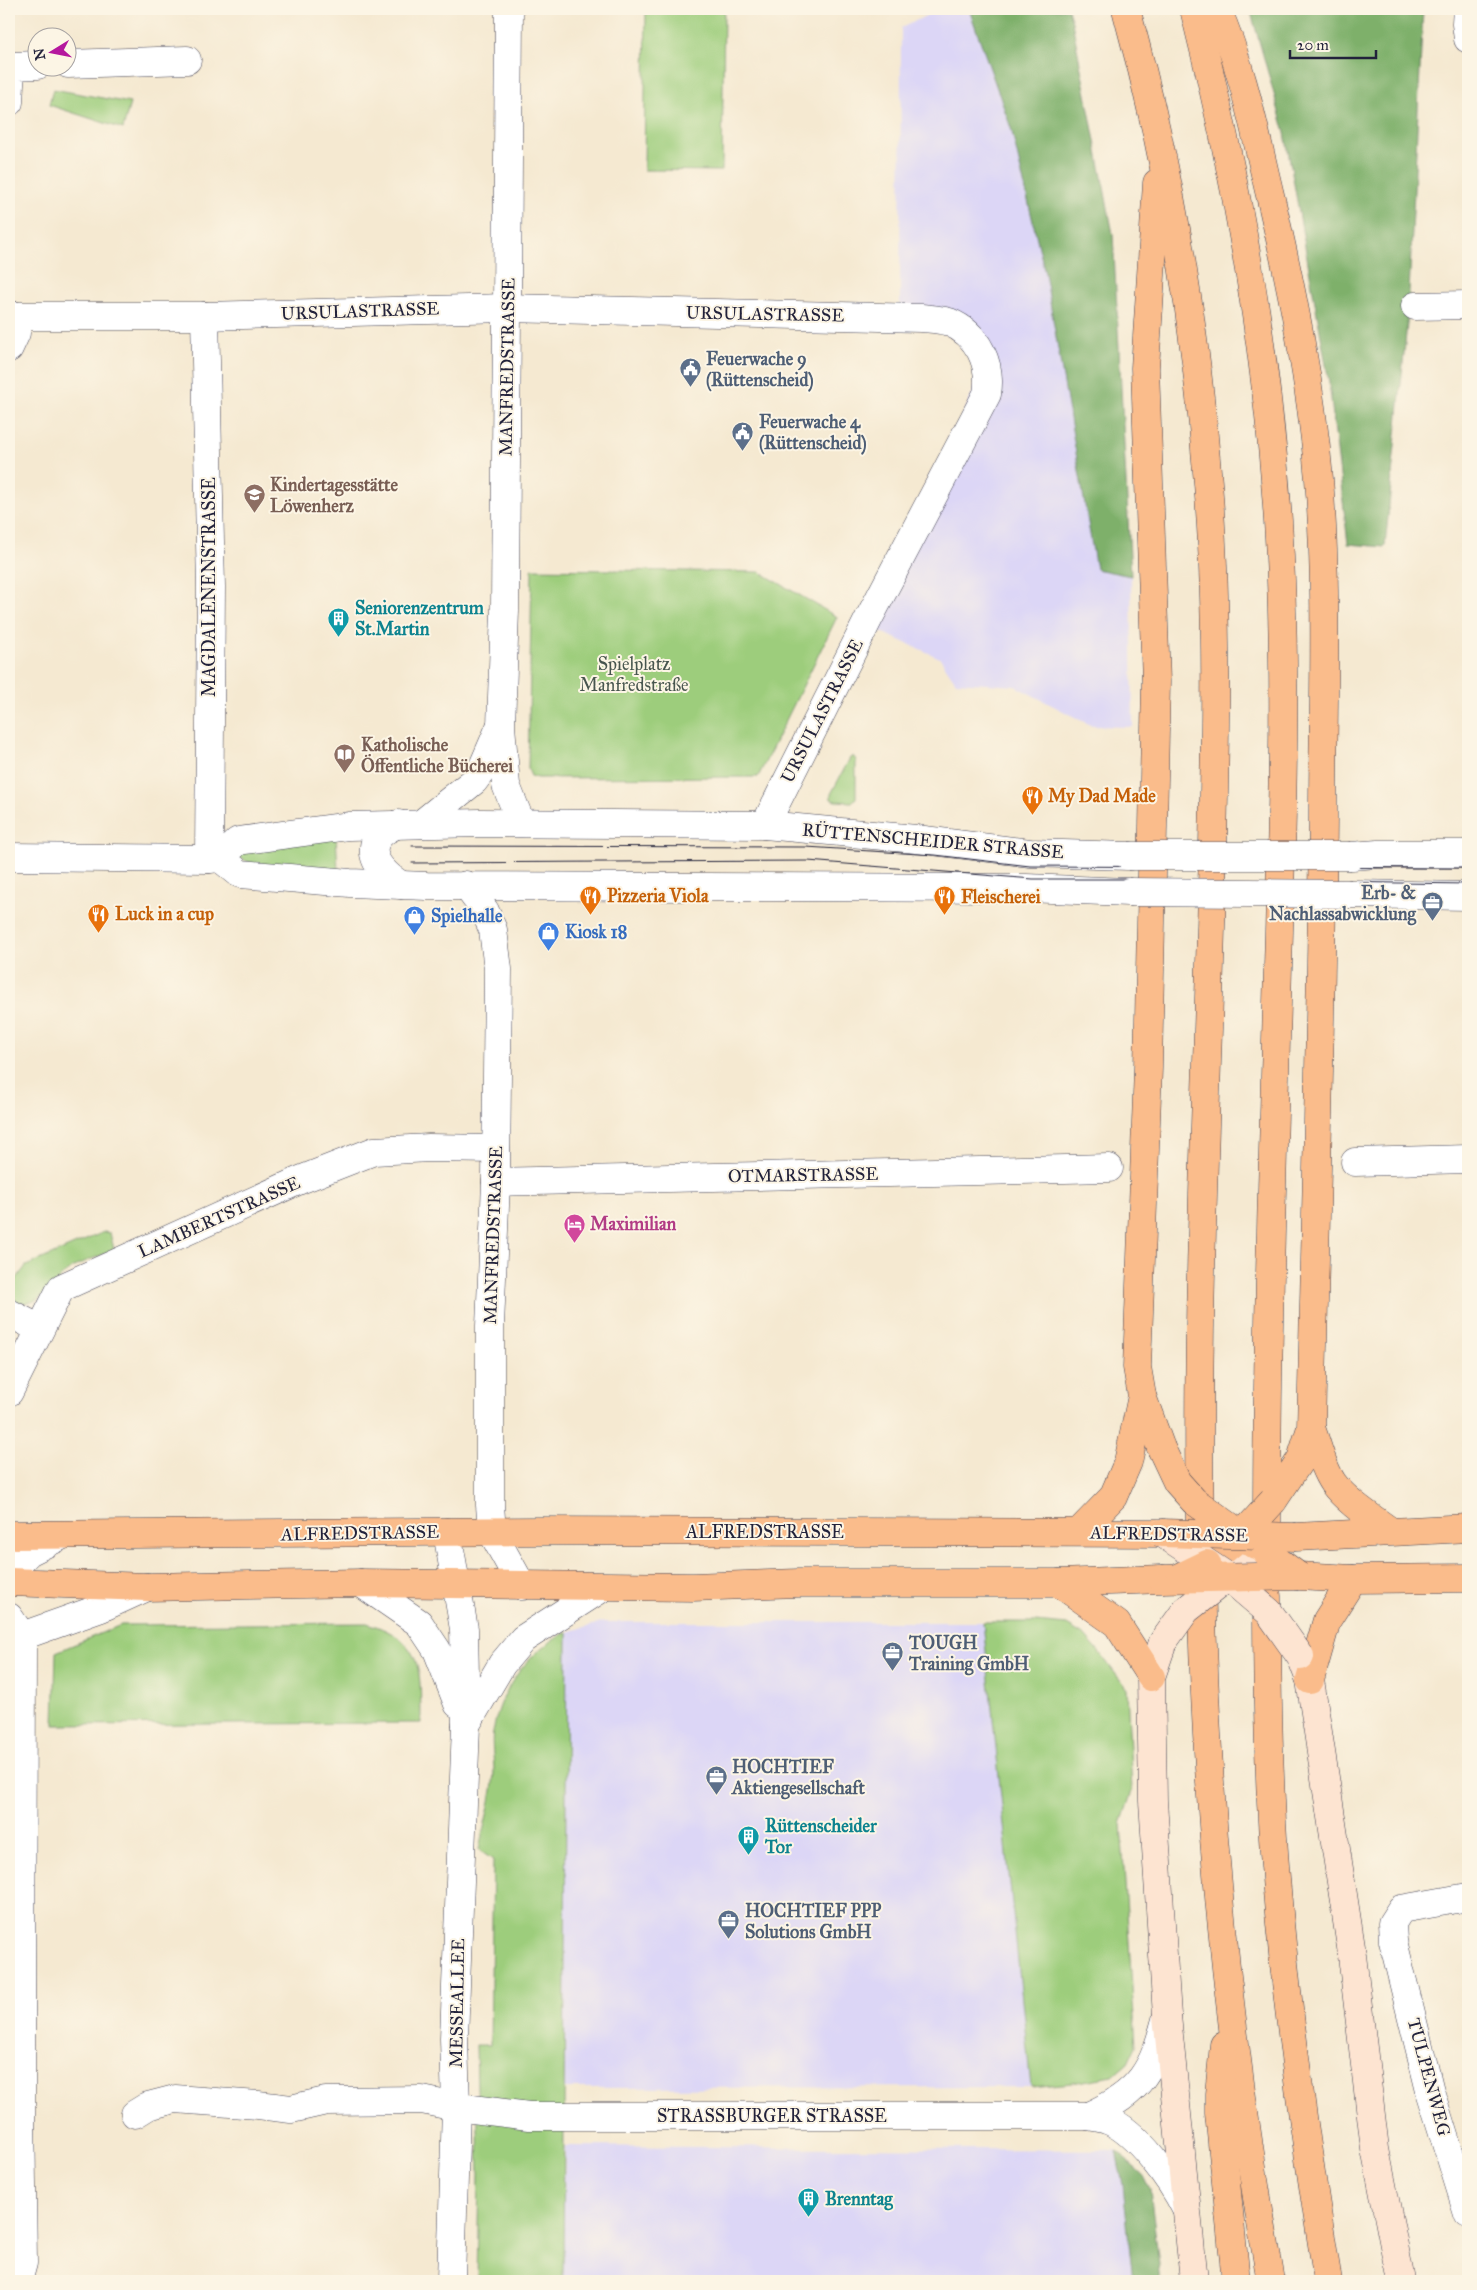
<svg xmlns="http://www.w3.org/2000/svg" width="1477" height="2290" font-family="'IM FELL Great Primer',serif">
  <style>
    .built { fill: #dcd6f6 }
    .green { fill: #9dcd7b; stroke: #60785b }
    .forest { fill: #7eb06b; stroke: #506953 }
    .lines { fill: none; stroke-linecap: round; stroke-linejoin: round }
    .minor-casing { stroke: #424052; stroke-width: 29 }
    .tertiary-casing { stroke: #424052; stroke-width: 29 }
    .secondary-casing { stroke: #424052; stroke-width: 29 }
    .primary-casing { stroke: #424052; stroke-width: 29 }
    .motorway-casing { stroke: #424052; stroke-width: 29 }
    .minor { stroke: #fff; stroke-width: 28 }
    .tertiary { stroke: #fff; stroke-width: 28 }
    .secondary { stroke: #fde4d1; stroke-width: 28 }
    .primary { stroke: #fabc8b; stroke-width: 28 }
    .motorway { stroke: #fabc8b; stroke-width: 28 }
    .tram { stroke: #22223b; stroke-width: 1 }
    .tertiary-bridge-casing { stroke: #424052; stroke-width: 29; stroke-linecap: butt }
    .secondary-bridge-casing { stroke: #424052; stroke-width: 29; stroke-linecap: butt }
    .primary-bridge-casing { stroke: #424052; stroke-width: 29; stroke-linecap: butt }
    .motorway-bridge-casing { stroke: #424052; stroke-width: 29; stroke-linecap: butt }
    .tertiary-bridge { stroke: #fff; stroke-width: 28 }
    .secondary-bridge { stroke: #fde4d1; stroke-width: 28 }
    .primary-bridge { stroke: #fabc8b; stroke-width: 28 }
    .motorway-bridge { stroke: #fabc8b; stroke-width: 28 }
    .labels { text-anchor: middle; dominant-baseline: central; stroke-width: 4; stroke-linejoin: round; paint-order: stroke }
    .street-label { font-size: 18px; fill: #22223b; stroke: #fcf5e5 }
    .service-label { font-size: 18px; font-weight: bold; fill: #4e5e75; stroke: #fcf5e5; text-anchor: start }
    .education-label { font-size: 18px; font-weight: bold; fill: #785e54; stroke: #fcf5e5; text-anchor: start }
    .culture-label { font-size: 18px; font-weight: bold; fill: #0d838f; stroke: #fcf5e5; text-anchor: start }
    .park-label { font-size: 18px; fill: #47554e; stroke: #fcf5e5 }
    .food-label { font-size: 18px; font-weight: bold; fill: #c56008; stroke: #fcf5e5; text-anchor: start }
    .shop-label { font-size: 18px; font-weight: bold; fill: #366cbe; stroke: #fcf5e5; text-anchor: start }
    .hotel-label { font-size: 18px; font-weight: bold; fill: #b23c85; stroke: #fcf5e5; text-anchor: start }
  </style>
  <rect width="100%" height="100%" fill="#fcf5e5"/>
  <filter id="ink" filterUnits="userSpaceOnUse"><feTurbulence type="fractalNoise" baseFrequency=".02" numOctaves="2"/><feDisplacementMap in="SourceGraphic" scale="10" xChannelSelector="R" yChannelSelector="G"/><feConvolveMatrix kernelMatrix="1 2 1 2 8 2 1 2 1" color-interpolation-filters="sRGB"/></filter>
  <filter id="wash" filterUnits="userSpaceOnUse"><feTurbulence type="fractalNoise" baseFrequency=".0096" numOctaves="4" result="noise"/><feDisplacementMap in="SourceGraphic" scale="20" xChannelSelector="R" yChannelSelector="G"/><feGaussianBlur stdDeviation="1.12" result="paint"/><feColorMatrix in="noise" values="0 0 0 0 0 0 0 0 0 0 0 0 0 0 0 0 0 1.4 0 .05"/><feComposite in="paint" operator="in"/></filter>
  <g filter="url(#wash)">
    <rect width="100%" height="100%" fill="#f5e9d1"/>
    <g class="built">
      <polygon points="940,9 969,9 1011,128 1045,273 1096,569 1131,576 1133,727 1092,726 1015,686 956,682 940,658 870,627 990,353 900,311 901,28"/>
      <polygon points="603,1622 983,1622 1031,2087 565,2088 567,1632"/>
      <polygon points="565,2146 1116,2150 1123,2185 1133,2281 563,2281"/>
    </g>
    <g class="green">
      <polygon points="646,9 724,9 722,171 644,170"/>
      <polygon points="53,89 130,103 123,129 49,105"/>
      <polygon points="532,569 760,572 837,617 758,777 538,778 531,776 528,769"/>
      <polygon points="853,756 856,760 856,798 852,802 835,801 831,799 831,794 850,758"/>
      <polygon points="336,835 338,871 259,867 240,858 240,851"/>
      <path d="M 104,1232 L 110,1233 L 114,1249 C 101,1257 84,1260 71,1269 C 47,1283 45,1312 9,1300 L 9,1289 L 26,1266 Z"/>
      <polygon points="983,1622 1035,1622 1067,1625 1085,1636 1099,1652 1127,1689 1132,1791 1121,1824 1136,2046 1128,2063 1113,2076 1072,2083 1031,2087"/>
      <path d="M 367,1623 C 425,1641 420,1671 421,1723 L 54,1725 L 56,1652 L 121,1625 Z"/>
      <path d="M 567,1632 L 563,2281 L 477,2281 L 479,2174 L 476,2045 L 490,2045 L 493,1860 L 479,1850 C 484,1824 493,1797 494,1771 C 494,1758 491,1745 493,1732 C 501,1687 527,1653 567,1632 Z"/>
    </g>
    <g class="forest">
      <polygon points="969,9 1068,9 1072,22 1113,234 1131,576 1096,569 1045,273 1011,128"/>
      <polygon points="1250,9 1423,9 1408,313 1385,547 1348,544 1329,382 1285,133"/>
      <polygon points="1116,2151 1143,2175 1150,2190 1161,2281 1133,2281 1123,2185"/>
    </g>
  </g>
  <g filter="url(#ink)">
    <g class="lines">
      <defs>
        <g id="minor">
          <polyline points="509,9 505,610 501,726 506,785 521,823"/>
          <polyline points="1467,9 1466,24 1468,39"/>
          <polyline points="68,64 187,60"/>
          <polyline points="9,102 11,66 38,65"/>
          <polyline points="1415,306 1468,305"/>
          <path d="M 9,316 L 205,316 L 506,308 L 921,318 C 930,319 940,319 949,322 C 978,334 992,364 987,394 L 869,618 L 765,825"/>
          <polyline points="205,316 211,587 209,859"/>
          <polyline points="9,348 16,333 16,316"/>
          <polyline points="421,824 474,781 480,773 500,727"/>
          <polyline points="466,885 485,911 493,930 498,969 496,1182 490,1326 490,1505 492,1532 522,1586"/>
          <polyline points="1355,1162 1468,1159"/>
          <polyline points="496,1182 1109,1168"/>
          <polyline points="9,1313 40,1329"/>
          <polyline points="9,1392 61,1288 300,1180 374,1151 429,1148 496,1149"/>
          <polyline points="447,1532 464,1629 466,1725 454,2038 456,2107 451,2281"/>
          <polyline points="9,1572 29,1552 61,1536"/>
          <polyline points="361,1583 419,1623 437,1650 458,1704"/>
          <polyline points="9,1617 22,1636 21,2109 23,2263 18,2281"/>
          <polyline points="22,1636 101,1608 147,1587"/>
          <polyline points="466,1725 502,1664 523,1639 602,1588"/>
          <polyline points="1468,1897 1401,1909 1392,1923 1393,1941 1430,2091 1468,2213"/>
          <path d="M 135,2114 L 148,2106 L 175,2099 L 258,2105 L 291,2109 L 326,2101 L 422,2100 L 456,2107 L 529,2116 L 1088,2116 C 1094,2117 1101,2118 1107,2120 C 1137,2131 1172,2181 1186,2209"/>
          <path d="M 1088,2116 C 1141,2093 1153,2070 1167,2016"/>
        </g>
        <g id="tertiary">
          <path d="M 398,824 C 359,840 372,867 401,885"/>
          <polyline points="1351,856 1378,854 1468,854"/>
          <polyline points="9,857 209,859 220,858 238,841 349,826 480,823 765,825 916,839 1030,853 1129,856"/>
          <polyline points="220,858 240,874 350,883 427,886 1026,888 1129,892"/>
          <polyline points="1351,894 1468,896"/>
        </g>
        <g id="secondary">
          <polyline points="1228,1577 1267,1553"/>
          <polyline points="1163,1642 1151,1677 1153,1801 1167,2016 1194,2281"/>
          <polyline points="1302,1659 1310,1680 1351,1947 1375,2149 1401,2281"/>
        </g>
        <g id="primary">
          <polyline points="9,1535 538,1531 1162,1533"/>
          <polyline points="1296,1537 1468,1528"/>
          <polyline points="1298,1576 1353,1579 1468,1578"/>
          <polyline points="9,1582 147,1587 361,1583 693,1587 798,1583 1059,1583 1162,1579"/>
          <polyline points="1059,1583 1117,1624 1151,1677"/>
          <polyline points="1310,1680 1327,1620 1353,1579"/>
        </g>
        <g id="motorway">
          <path d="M 1126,9 C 1169,164 1196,323 1208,483 C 1219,618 1215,754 1212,889 C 1207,1100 1196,1312 1200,1524"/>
          <path d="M 1194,9 C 1238,182 1269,359 1279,538 C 1287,680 1282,824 1278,967 C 1273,1153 1267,1339 1267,1526"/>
          <path d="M 1217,9 C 1243,68 1255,133 1270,195 C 1292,289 1311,383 1319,479 C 1328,591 1323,704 1323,817 C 1321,1021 1316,1224 1311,1428 L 1301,1459 L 1273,1501"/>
          <polyline points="1157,183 1145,368 1156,682 1148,1068 1137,1367 1142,1396 1161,1448"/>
          <path d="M 1311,1428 C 1318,1446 1322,1467 1333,1483 C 1347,1502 1371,1517 1390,1531"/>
          <polyline points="1079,1532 1113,1497 1128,1462 1142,1396"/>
          <polyline points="1207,1564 1242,1535 1255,1545"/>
          <path d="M 1201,1577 C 1206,1815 1229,2047 1271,2281"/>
          <path d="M 1267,1596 C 1267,1677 1268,1758 1273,1838 C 1283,1987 1304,2135 1328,2281"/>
          <polyline points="1224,2045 1219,2094 1219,2113 1236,2281"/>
        </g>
      </defs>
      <use href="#minor" class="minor-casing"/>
      <use href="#tertiary" class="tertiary-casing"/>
      <use href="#secondary" class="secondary-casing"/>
      <use href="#primary" class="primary-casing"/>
      <use href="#motorway" class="motorway-casing"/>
      <use href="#minor" class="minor"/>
      <use href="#tertiary" class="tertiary"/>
      <use href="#secondary" class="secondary"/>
      <use href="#primary" class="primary"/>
      <use href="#motorway" class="motorway"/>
      <g class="tram">
        <polyline points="412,846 806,847 935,855 1030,866 1468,868"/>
        <polyline points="412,863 808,861 1033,879 1122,879 1468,884"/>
      </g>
      <defs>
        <g id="tertiary-bridge">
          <polyline points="1129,856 1351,856"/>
          <polyline points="1129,892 1351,894"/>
        </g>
        <g id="secondary-bridge">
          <polyline points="1162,1533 1228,1577 1269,1612 1300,1656"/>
          <polyline points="1163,1642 1186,1610 1228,1577"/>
        </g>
        <g id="primary-bridge">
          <polyline points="1162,1533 1296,1537"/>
          <polyline points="1162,1579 1298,1576"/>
        </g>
        <g id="motorway-bridge">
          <polyline points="1161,1448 1177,1482 1194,1501 1242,1535 1273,1501"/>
          <polyline points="1267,1553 1298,1576"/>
          <polyline points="1180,1577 1207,1564"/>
        </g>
      </defs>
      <use href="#tertiary-bridge" class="tertiary-bridge-casing"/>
      <use href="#secondary-bridge" class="secondary-bridge-casing"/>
      <use href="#primary-bridge" class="primary-bridge-casing"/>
      <use href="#motorway-bridge" class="motorway-bridge-casing"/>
      <use href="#tertiary-bridge" class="tertiary-bridge"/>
      <use href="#secondary-bridge" class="secondary-bridge"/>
      <use href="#primary-bridge" class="primary-bridge"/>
      <use href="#motorway-bridge" class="motorway-bridge"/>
    </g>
  </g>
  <defs>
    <symbol id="civic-pin" viewBox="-11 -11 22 30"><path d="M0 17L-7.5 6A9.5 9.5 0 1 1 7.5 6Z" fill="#5c6f8a" stroke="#fcf5e5"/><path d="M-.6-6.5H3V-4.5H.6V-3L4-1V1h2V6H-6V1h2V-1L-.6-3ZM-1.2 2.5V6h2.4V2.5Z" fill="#fff"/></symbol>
    <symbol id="school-pin" viewBox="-11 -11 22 30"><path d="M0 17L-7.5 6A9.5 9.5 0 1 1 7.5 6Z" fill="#8d6e63" stroke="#fcf5e5"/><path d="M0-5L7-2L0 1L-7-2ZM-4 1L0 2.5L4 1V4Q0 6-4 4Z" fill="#fff"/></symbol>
    <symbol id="building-pin" viewBox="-11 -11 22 30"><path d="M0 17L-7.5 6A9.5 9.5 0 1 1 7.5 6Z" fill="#0f9aa8" stroke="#fcf5e5"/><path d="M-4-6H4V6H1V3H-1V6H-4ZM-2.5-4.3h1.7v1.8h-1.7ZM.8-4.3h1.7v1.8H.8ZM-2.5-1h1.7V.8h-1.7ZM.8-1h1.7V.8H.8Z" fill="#fff"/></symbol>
    <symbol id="library-pin" viewBox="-11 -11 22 30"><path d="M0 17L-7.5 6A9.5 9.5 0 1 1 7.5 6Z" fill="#8d6e63" stroke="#fcf5e5"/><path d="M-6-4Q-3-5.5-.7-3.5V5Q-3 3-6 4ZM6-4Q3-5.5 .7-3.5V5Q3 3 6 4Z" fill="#fff"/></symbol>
    <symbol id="restaurant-pin" viewBox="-11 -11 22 30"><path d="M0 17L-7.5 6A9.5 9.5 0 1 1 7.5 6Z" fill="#e8710a" stroke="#fcf5e5"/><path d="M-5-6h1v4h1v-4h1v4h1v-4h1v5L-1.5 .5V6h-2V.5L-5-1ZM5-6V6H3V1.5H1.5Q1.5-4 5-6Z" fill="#fff"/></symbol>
    <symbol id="office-pin" viewBox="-11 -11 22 30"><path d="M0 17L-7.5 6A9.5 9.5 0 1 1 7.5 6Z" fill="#5c6f8a" stroke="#fcf5e5"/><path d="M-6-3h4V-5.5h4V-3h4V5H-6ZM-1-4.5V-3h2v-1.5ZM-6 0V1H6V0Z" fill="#fff"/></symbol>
    <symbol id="shop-pin" viewBox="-11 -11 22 30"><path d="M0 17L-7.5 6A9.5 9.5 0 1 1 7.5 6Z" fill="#3f7fe0" stroke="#fcf5e5"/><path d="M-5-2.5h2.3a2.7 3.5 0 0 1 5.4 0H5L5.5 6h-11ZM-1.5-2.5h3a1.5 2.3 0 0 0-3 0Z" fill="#fff"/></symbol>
    <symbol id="hotel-pin" viewBox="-11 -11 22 30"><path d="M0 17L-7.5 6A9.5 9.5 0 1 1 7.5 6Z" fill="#d1479c" stroke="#fcf5e5"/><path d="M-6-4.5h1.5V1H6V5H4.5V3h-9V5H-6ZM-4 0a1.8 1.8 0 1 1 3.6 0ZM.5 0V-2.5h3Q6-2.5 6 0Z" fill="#fff"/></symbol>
  </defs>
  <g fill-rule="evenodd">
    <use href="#civic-pin" x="678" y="356" width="25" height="34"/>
    <use href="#civic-pin" x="730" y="420" width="25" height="34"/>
    <use href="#school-pin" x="242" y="482" width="25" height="34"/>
    <use href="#building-pin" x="326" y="606" width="25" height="34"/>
    <use href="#library-pin" x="332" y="742" width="25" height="34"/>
    <use href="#restaurant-pin" x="1020" y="784" width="25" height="34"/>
    <use href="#restaurant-pin" x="578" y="884" width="25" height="34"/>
    <use href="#restaurant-pin" x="932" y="884" width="25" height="34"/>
    <use href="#office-pin" x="1420" y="890" width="25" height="34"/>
    <use href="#restaurant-pin" x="86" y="902" width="25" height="34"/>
    <use href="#shop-pin" x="402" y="904" width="25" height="34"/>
    <use href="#shop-pin" x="536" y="920" width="25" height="34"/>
    <use href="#hotel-pin" x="562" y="1212" width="25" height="34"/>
    <use href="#office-pin" x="880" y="1640" width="25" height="34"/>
    <use href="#office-pin" x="704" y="1764" width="25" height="34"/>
    <use href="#building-pin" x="736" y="1824" width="25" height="34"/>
    <use href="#office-pin" x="716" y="1908" width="25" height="34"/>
    <use href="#building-pin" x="796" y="2186" width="25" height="34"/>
  </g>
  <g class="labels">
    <g class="street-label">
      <text transform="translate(360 311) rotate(-2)">URSULASTRASSE</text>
      <text transform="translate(765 314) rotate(1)">URSULASTRASSE</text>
      <text transform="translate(507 367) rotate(-89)">MANFREDSTRASSE</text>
      <text transform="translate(209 587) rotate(-90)">MAGDALENENSTRASSE</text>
      <text transform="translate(822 711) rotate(-63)">URSULASTRASSE</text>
      <text transform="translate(933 841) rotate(5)">RÜTTENSCHEIDER STRASSE</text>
      <text transform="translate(803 1175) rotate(-1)">OTMARSTRASSE</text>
      <text transform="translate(219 1217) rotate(-24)">LAMBERTSTRASSE</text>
      <text transform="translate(493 1235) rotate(-88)">MANFREDSTRASSE</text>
      <text x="765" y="1532">ALFREDSTRASSE</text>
      <text transform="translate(360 1533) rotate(-1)">ALFREDSTRASSE</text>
      <text transform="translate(1169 1534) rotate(1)">ALFREDSTRASSE</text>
      <text transform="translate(457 2003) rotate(-89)">MESSEALLEE</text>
      <text transform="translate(1429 2077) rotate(75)">TULPENWEG</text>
      <text x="772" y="2116">STRASSBURGER STRASSE</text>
    </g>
    <g class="service-label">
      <text x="706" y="359">Feuerwache 9<tspan x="706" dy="21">(Rüttenscheid)</tspan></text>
      <text x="759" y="422">Feuerwache 4<tspan x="759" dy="21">(Rüttenscheid)</tspan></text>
      <text x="1416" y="893" text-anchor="end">Erb- &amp;<tspan x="1416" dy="21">Nachlassabwicklung</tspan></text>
      <text x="909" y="1643">TOUGH<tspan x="909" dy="21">Training GmbH</tspan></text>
      <text x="732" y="1767">HOCHTIEF<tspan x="732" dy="21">Aktiengesellschaft</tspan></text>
      <text x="745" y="1911">HOCHTIEF PPP<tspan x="745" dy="21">Solutions GmbH</tspan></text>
    </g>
    <g class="education-label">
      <text x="270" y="485">Kindertagesstätte<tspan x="270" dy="21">Löwenherz</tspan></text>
      <text x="361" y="745">Katholische<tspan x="361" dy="21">Öffentliche Bücherei</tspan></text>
    </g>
    <g class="culture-label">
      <text x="355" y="608">Seniorenzentrum<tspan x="355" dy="21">St.Martin</tspan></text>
      <text x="765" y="1826">Rüttenscheider<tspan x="765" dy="21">Tor</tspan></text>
      <text x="825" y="2199">Brenntag</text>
    </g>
    <g class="park-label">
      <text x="634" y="664">Spielplatz<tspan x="634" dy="21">Manfredstraße</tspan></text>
    </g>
    <g class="food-label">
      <text x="1048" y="796">My Dad Made</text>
      <text x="607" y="896">Pizzeria Viola</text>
      <text x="961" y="897">Fleischerei</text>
      <text x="115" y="914">Luck in a cup</text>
    </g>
    <g class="shop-label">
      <text x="431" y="916">Spielhalle</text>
      <text x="565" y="932">Kiosk 18</text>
    </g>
    <g class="hotel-label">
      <text x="590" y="1224">Maximilian</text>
    </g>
  </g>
  <rect width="1477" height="2290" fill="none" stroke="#fcf5e5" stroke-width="30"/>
  <g transform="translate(52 52) rotate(260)"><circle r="24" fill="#fcf5e5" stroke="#a5a1a1"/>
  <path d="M0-4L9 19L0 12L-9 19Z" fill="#b5179e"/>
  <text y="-8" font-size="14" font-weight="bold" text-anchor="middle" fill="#22223b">N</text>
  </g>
  <path d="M1290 50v8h86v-8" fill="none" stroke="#22223b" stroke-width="2.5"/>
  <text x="1297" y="50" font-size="15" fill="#22223b" stroke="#fcf5e5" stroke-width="4" paint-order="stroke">20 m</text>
</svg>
